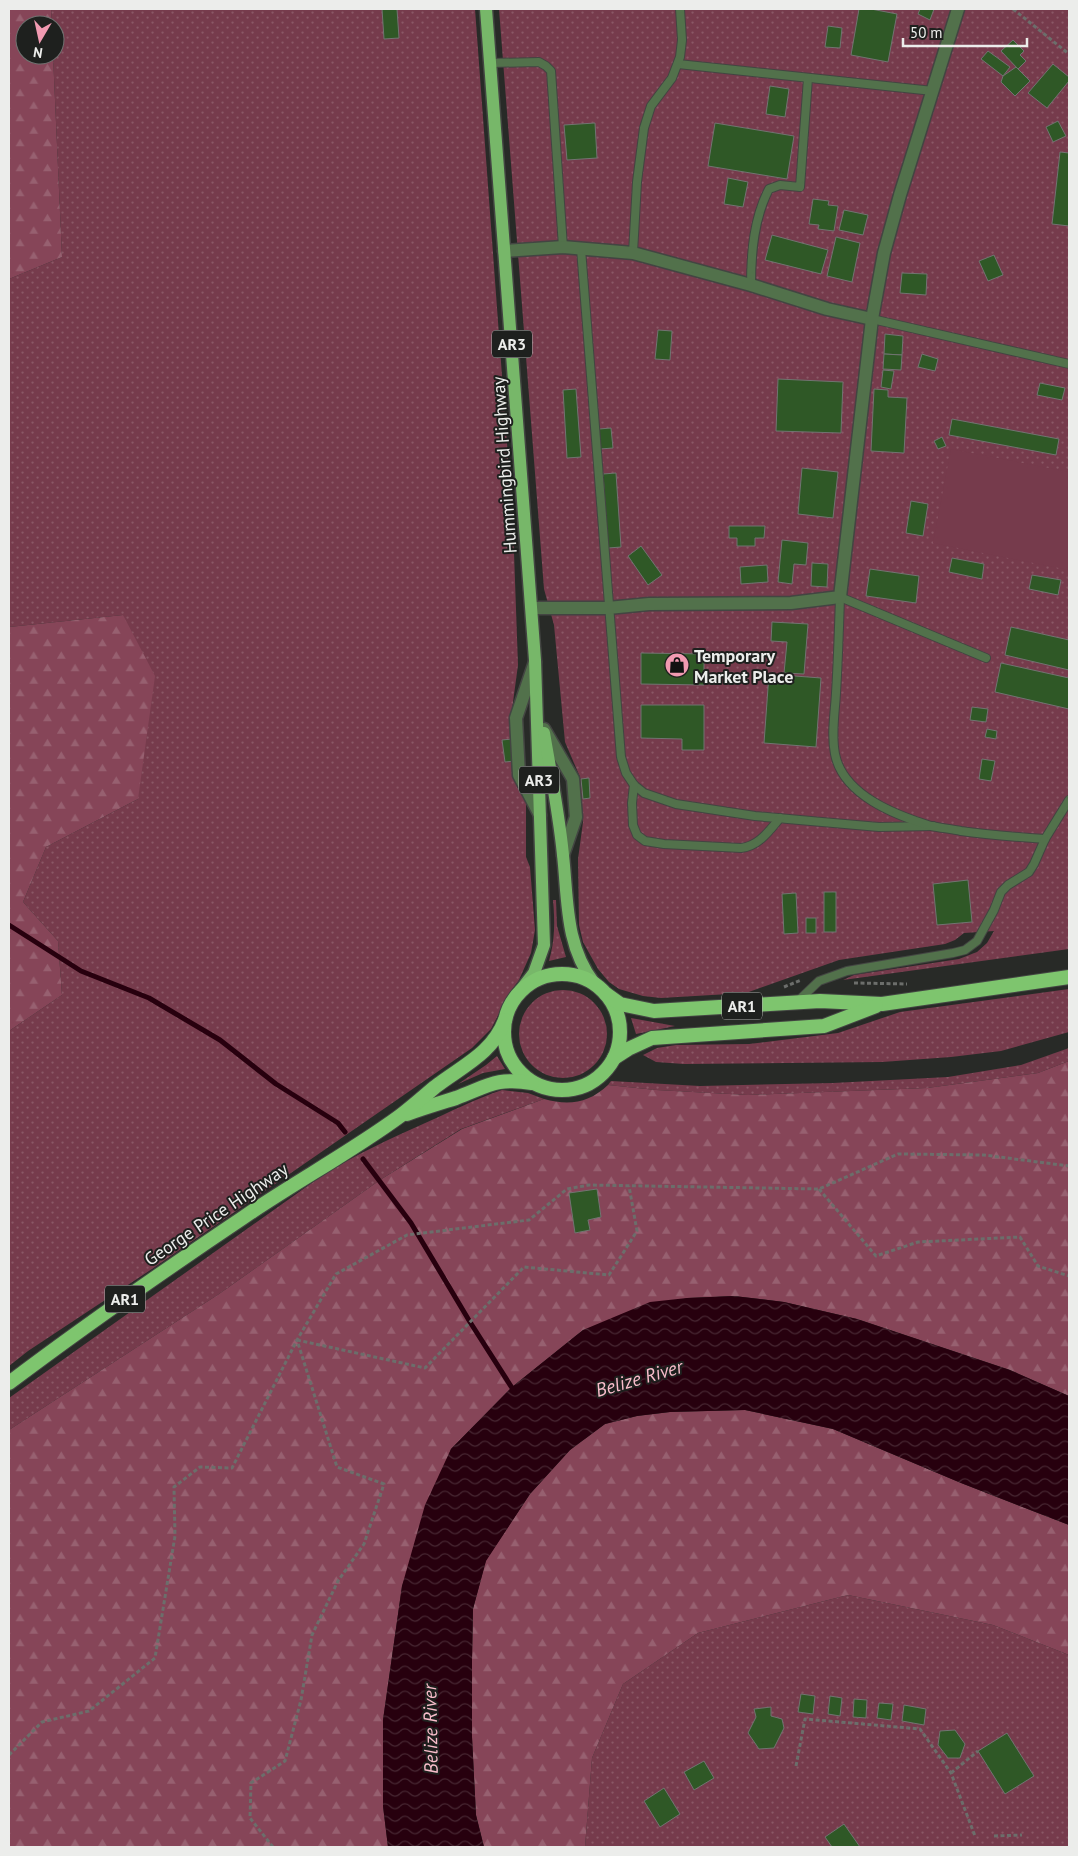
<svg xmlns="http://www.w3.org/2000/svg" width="1078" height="1856" font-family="'PT Sans',sans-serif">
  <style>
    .grass { fill: url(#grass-dots) }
    .forest { fill: url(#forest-firs) }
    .pitch { fill: #763b4c }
    .water { fill: url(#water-waves) }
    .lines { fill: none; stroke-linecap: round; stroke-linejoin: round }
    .stream { stroke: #27000e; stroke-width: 5 }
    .building { fill: #2f5826; stroke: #717471 }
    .service-casing { stroke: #434542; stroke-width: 10 }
    .minor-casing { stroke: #434542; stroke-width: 15 }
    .primary-casing { stroke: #434542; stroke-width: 15 }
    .trunk-casing { stroke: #434542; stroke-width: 16 }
    .path { stroke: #6c6e6b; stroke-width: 3; stroke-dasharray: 4 2.5; stroke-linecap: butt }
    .service { stroke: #52714b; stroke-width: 8 }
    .minor { stroke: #52714b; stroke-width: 12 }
    .primary { stroke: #77b769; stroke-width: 12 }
    .trunk { stroke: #7ec56e; stroke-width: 14 }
    .labels { text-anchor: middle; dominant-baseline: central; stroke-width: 4; stroke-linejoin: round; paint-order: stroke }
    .shield { fill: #1e201e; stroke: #aeb0ae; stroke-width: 1 }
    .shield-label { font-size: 16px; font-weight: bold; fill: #ecedeb }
    .street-label { font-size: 18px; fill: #ecedeb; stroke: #1e201e }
    .poi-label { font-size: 18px; font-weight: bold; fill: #ecedeb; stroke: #1e201e; text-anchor: start }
    .water-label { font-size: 19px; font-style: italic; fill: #f9bdcb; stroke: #1e201e }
  </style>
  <defs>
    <pattern id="grass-dots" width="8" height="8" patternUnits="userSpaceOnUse" patternTransform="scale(1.25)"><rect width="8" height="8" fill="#763b4c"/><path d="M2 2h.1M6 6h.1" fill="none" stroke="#8a5866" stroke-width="1.8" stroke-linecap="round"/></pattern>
    <pattern id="forest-firs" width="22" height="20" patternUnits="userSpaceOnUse" patternTransform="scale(1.25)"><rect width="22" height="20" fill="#864558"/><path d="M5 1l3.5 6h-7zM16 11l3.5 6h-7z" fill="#976070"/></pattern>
    <pattern id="water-waves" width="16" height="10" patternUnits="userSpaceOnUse" patternTransform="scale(1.25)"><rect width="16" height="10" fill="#27000e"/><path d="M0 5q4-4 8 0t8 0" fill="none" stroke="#462631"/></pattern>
  </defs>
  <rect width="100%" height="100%" fill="#282a27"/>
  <g class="grass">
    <polygon points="51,9 475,9 513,525 518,665 511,717 526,801 526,857 530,867 535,930 531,953 519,980 510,992 491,1029 472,1048 152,1269 28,1351 9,1366 9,1031 62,995 58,941 23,902 46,847 138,799 123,615 9,627 9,279 62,257 53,55 55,55 55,25 52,25"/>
    <polygon points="499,9 1069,9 1069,949 843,980 854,975 959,959 977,952 987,943 994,931 964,933 955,940 945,944 839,960 746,993 661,998 643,996 619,989 609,982 598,969 583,942 579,925 578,859 583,822 580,777 565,742 554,625 544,589"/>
    <path d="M 553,900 L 556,900 L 557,926 L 566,957 L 549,961 C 555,940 555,922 553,900 Z"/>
    <polygon points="1069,989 1069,1032 1001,1051 951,1057 882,1062 684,1064 656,1062 643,1055 657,1048 676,1045 749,1044 838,1033 900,1012"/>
    <circle cx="563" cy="1034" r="44"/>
    <polygon points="631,1018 675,1026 636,1034"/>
    <polygon points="1069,1048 1069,1061 1038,1073 927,1088 748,1095 656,1090 608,1085 611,1081 700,1086 833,1083 948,1077 1021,1065"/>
    <polygon points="497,1056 505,1069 483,1073 458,1084 486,1065"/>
    <path d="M 502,1090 L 528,1093 L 544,1099 L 461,1129 L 380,1180 L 219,1294 L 9,1430 L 9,1398 L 323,1175 C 355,1155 389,1139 423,1124 C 450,1112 475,1099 502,1090 Z"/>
    <polygon points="848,1595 993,1625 1069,1655 1069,1847 585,1847 592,1758 623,1684 698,1633"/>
  </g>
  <g class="forest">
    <polygon points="9,9 51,9 52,25 25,25 25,55 53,55 62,257 9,279"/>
    <polygon points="123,615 155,676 138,799 46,847 23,902 58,941 62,995 9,1031 9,627"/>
    <path d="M 1069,1061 L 1069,1396 L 1010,1370 L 857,1319 L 784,1302 L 734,1296 L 687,1298 L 583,1330 L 512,1387 L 451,1449 L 402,1586 L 383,1720 L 383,1806 L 388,1847 L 9,1847 L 9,1430 L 219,1294 L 380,1180 L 462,1129 L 544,1099 C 569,1106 589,1103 608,1085 L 656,1090 L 748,1095 L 927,1088 L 1038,1073 Z"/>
    <polygon points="745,1410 833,1429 961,1483 1069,1525 1069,1655 993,1625 848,1595 698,1633 623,1684 592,1758 585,1847 484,1847 476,1815 472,1737 472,1660 473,1609 486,1560 530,1494 570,1450 605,1424 637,1416 670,1412"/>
  </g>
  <polygon class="pitch" points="951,449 1069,472 1069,570 933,543"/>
  <polygon class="water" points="734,1296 784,1302 857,1319 1010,1370 1069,1396 1069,1525 961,1483 833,1429 745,1410 670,1412 637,1416 605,1424 570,1450 530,1494 486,1561 473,1609 472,1660 472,1737 476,1815 484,1847 388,1847 383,1806 383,1720 402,1586 425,1505 451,1449 512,1387 583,1330 650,1302 687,1298"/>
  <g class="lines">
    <g class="stream">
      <polyline points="9,925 81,971 149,998 220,1040 276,1084 338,1123 345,1132"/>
      <polyline points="363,1159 411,1223 470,1322 514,1391"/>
    </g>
  </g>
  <g class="building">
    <polygon points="382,9 397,9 399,38 384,39"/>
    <polygon points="859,9 871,9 897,14 888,62 851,55"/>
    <polygon points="920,9 934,9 930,20 918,14"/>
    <polygon points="828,26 842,28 840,48 825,47"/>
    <polygon points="1013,40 1024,51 1020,55 1026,61 1018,69 1001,51"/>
    <polygon points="988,51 1010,67 1003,76 981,59"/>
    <polygon points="1053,64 1069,77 1069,81 1047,108 1028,93"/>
    <polygon points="1016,67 1030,81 1015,96 1001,82 1003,76"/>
    <polygon points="770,86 789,89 785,117 766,114"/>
    <polygon points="1058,121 1066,136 1053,142 1046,127"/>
    <polygon points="595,123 597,158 567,160 564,125"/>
    <polygon points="715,123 794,136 787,179 708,166"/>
    <polygon points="1060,152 1069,153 1069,226 1052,224"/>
    <polygon points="728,178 748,182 743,207 724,204"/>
    <polygon points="813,199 829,201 828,205 838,206 834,231 818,229 819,225 809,224"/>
    <polygon points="844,210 868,215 863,235 839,230"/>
    <polygon points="772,235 828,250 821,274 765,260"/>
    <polygon points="836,237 860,243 852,282 827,276"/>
    <polygon points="994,255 1003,275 988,281 979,261"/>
    <polygon points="902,273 927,274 926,295 900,293"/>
    <polygon points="658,330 672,331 670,360 655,359"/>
    <polygon points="885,334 903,336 902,355 884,354"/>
    <polygon points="884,354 902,355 901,370 883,369"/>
    <polygon points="922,354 938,359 935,371 918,367"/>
    <polygon points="883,370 894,371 891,389 881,387"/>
    <polygon points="778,379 843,382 841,433 776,431"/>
    <polygon points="1040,383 1065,388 1062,400 1037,395"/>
    <polygon points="576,389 581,457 567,458 563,390"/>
    <polygon points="874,389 888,390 888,397 907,398 904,453 871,451"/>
    <polygon points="952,419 1059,439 1056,455 949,435"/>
    <polygon points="611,428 613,448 600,449 599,429"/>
    <polygon points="942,437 946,446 938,449 934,441"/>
    <polygon points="802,468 838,472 833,518 798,514"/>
    <polygon points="616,473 621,547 608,548 603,474"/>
    <polygon points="911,501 928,504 923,536 906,533"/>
    <polygon points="729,526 765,526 764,538 755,538 755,546 737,546 737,538 729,538"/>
    <polygon points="782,540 808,543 806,565 794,564 792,584 778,582"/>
    <polygon points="641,546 662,575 648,585 628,556"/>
    <polygon points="952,558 984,564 982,579 949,572"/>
    <polygon points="812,563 828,564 827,587 811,586"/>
    <polygon points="767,565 768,582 741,584 740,567"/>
    <polygon points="870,569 919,576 916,603 866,596"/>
    <polygon points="1032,575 1061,580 1058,595 1029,589"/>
    <polygon points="772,622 808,624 804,674 784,673 787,642 771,641"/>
    <polygon points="1011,627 1069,640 1069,670 1005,655"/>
    <polygon points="641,653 704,654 704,685 641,684"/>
    <polygon points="1001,663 1069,678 1069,709 995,692"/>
    <polygon points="769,674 821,678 816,747 764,743"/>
    <polygon points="641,705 704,705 704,750 682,750 682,739 641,738"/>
    <polygon points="972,707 988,709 986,722 970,720"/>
    <polygon points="987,729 997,731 996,739 985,737"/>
    <polygon points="512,739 515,761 505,762 502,740"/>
    <polygon points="982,759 995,761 991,781 979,779"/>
    <polygon points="589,778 590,798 583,799 581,779"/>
    <polygon points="968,880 972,922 937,925 933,884"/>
    <rect x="824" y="892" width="12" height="40"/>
    <polygon points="796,893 798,933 784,934 782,894"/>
    <rect x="806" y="918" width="10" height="15"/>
    <polygon points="597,1189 601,1217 588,1220 590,1230 575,1233 569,1193"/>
    <polygon points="801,1694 815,1696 813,1714 798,1712"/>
    <polygon points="830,1696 842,1698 840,1716 828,1714"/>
    <polygon points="854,1699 867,1700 866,1718 853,1717"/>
    <polygon points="879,1703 893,1704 891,1720 877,1718"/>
    <polygon points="904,1705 926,1709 924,1725 902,1721"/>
    <polygon points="771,1707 771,1716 782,1719 784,1728 774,1748 759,1749 748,1733 756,1717 754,1709"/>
    <polygon points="955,1730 965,1744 960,1758 948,1758 938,1745 940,1731"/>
    <polygon points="1007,1733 1034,1776 1005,1794 978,1751"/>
    <polygon points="704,1761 714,1778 694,1790 684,1772"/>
    <polygon points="664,1788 680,1814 660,1827 644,1801"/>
    <polygon points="844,1824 860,1847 832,1847 825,1837"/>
  </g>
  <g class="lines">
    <defs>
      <g id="service">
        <polyline points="490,63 539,62 546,66 551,71 563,247"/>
        <polyline points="678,64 933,91"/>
        <polyline points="581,249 621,757 626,773 634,785 644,793 676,804 755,816 822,822 879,827 933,826"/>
        <polyline points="633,253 637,182 644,128 651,106 672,78 680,57 682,40 680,9"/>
        <path d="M 751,285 C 751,252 754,218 769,189 L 780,185 L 800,187 L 808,78"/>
        <polyline points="872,319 1069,364"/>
        <path d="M 986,658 L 840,597 C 839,629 838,661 836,693 C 835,712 831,734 835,754 C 843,795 895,815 931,826 C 941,828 952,829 961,831 C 989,835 1017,837 1045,839"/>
        <path d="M 634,785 L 632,803 L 633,825 L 637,835 L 645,841 L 664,844 L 741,848 C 759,846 769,831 780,818"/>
        <polyline points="798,1001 819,981 847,971 953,953 965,950 977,941 994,910 1001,892 1008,885 1029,872 1034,864 1045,839 1069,800"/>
      </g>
      <g id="minor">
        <polyline points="504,251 563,247 633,253 751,285 827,309 872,319"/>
        <polyline points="532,608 608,608 649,604 791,603 840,597 872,319 884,253 900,195 958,9"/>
        <polyline points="535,662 516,718 519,775 540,815"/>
        <polyline points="544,729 573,779 576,817 563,855"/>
      </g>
      <g id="primary">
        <polyline points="486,9 535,660 544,945 534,973 520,991"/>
        <path d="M 544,733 C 551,774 559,814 563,855 C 568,900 565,945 594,983"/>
      </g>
      <g id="trunk">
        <circle cx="562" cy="1032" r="58"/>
        <polyline points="606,994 620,1004 654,1011 820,1001 882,1004 1069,977"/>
        <polyline points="614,1058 628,1049 652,1038 824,1026 876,1006"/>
        <path d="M 407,1114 C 423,1108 440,1103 456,1098 C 488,1086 497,1077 532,1083"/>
        <path d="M 9,1383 C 86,1325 165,1270 244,1217 C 295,1182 351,1152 400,1116 C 412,1107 423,1097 435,1087 C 462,1066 492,1054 505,1020"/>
      </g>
    </defs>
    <use href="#service" class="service-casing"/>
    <use href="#minor" class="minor-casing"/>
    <use href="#primary" class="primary-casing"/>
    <use href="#trunk" class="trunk-casing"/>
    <g class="path">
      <polyline points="1013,9 1069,54"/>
      <polyline points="854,983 907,984"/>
      <polyline points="784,987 801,980"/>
      <polyline points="819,1189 876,1256 918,1242 1020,1237 1038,1266 1069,1276"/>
      <polyline points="297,1340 425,1368 524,1267 609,1275 637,1231 629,1186"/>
      <polyline points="9,1755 42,1722 89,1711 155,1658 175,1536 174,1487 200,1467 232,1468 297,1340 336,1274 407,1235 529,1220 567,1189 589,1185 819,1189 898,1154 984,1155 1069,1166"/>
      <polyline points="796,1766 805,1719 920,1729 951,1773 975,1836"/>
      <polyline points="951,1773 978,1751"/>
      <polyline points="994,1836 1022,1835"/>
      <polyline points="273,1847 250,1818 251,1783 285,1761 301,1700 312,1635 338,1581 364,1544 384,1484 337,1467 297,1340"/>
    </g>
    <use href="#service" class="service"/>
    <use href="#minor" class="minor"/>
    <use href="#primary" class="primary"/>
    <use href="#trunk" class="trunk"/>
  </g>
  <defs>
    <symbol id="shop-disc" viewBox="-11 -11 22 22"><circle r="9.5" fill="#f19ab1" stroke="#1e201e"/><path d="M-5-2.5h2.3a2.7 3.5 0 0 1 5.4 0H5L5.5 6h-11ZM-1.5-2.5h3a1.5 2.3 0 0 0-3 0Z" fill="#111"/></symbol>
  </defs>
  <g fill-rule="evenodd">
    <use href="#shop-disc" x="663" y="651" width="28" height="28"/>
  </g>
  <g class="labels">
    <g class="shield">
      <rect x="492" y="330.5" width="40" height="27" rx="4"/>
      <rect x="519" y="766.5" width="40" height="27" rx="4"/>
      <rect x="722" y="992.5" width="40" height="27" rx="4"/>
      <rect x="105" y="1285.5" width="40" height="27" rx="4"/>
    </g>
    <g class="shield-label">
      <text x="512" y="344">AR3</text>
      <text x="539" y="780">AR3</text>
      <text x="742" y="1006">AR1</text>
      <text x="125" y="1299">AR1</text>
    </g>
    <g class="street-label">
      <text transform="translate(504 465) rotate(-94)">Hummingbird Highway</text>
      <text transform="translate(216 1214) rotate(-34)">George Price Highway</text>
    </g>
    <g class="poi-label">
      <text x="694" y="655">Temporary<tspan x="694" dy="21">Market Place</tspan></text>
    </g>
    <g class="water-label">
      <text transform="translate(639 1378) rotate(-16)">Belize River</text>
      <text transform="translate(430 1729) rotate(-91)">Belize River</text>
    </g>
  </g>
  <rect width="1078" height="1856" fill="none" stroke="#ecedeb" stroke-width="20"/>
  <g transform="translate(40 40) rotate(189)"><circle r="24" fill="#1e201e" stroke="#707270"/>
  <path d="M0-4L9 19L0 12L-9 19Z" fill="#f19ab1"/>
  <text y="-8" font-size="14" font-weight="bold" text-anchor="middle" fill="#ecedeb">N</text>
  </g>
  <path d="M903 38v8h124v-8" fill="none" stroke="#ecedeb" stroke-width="2.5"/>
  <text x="910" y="38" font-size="15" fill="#ecedeb" stroke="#1e201e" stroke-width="4" paint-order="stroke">50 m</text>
</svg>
